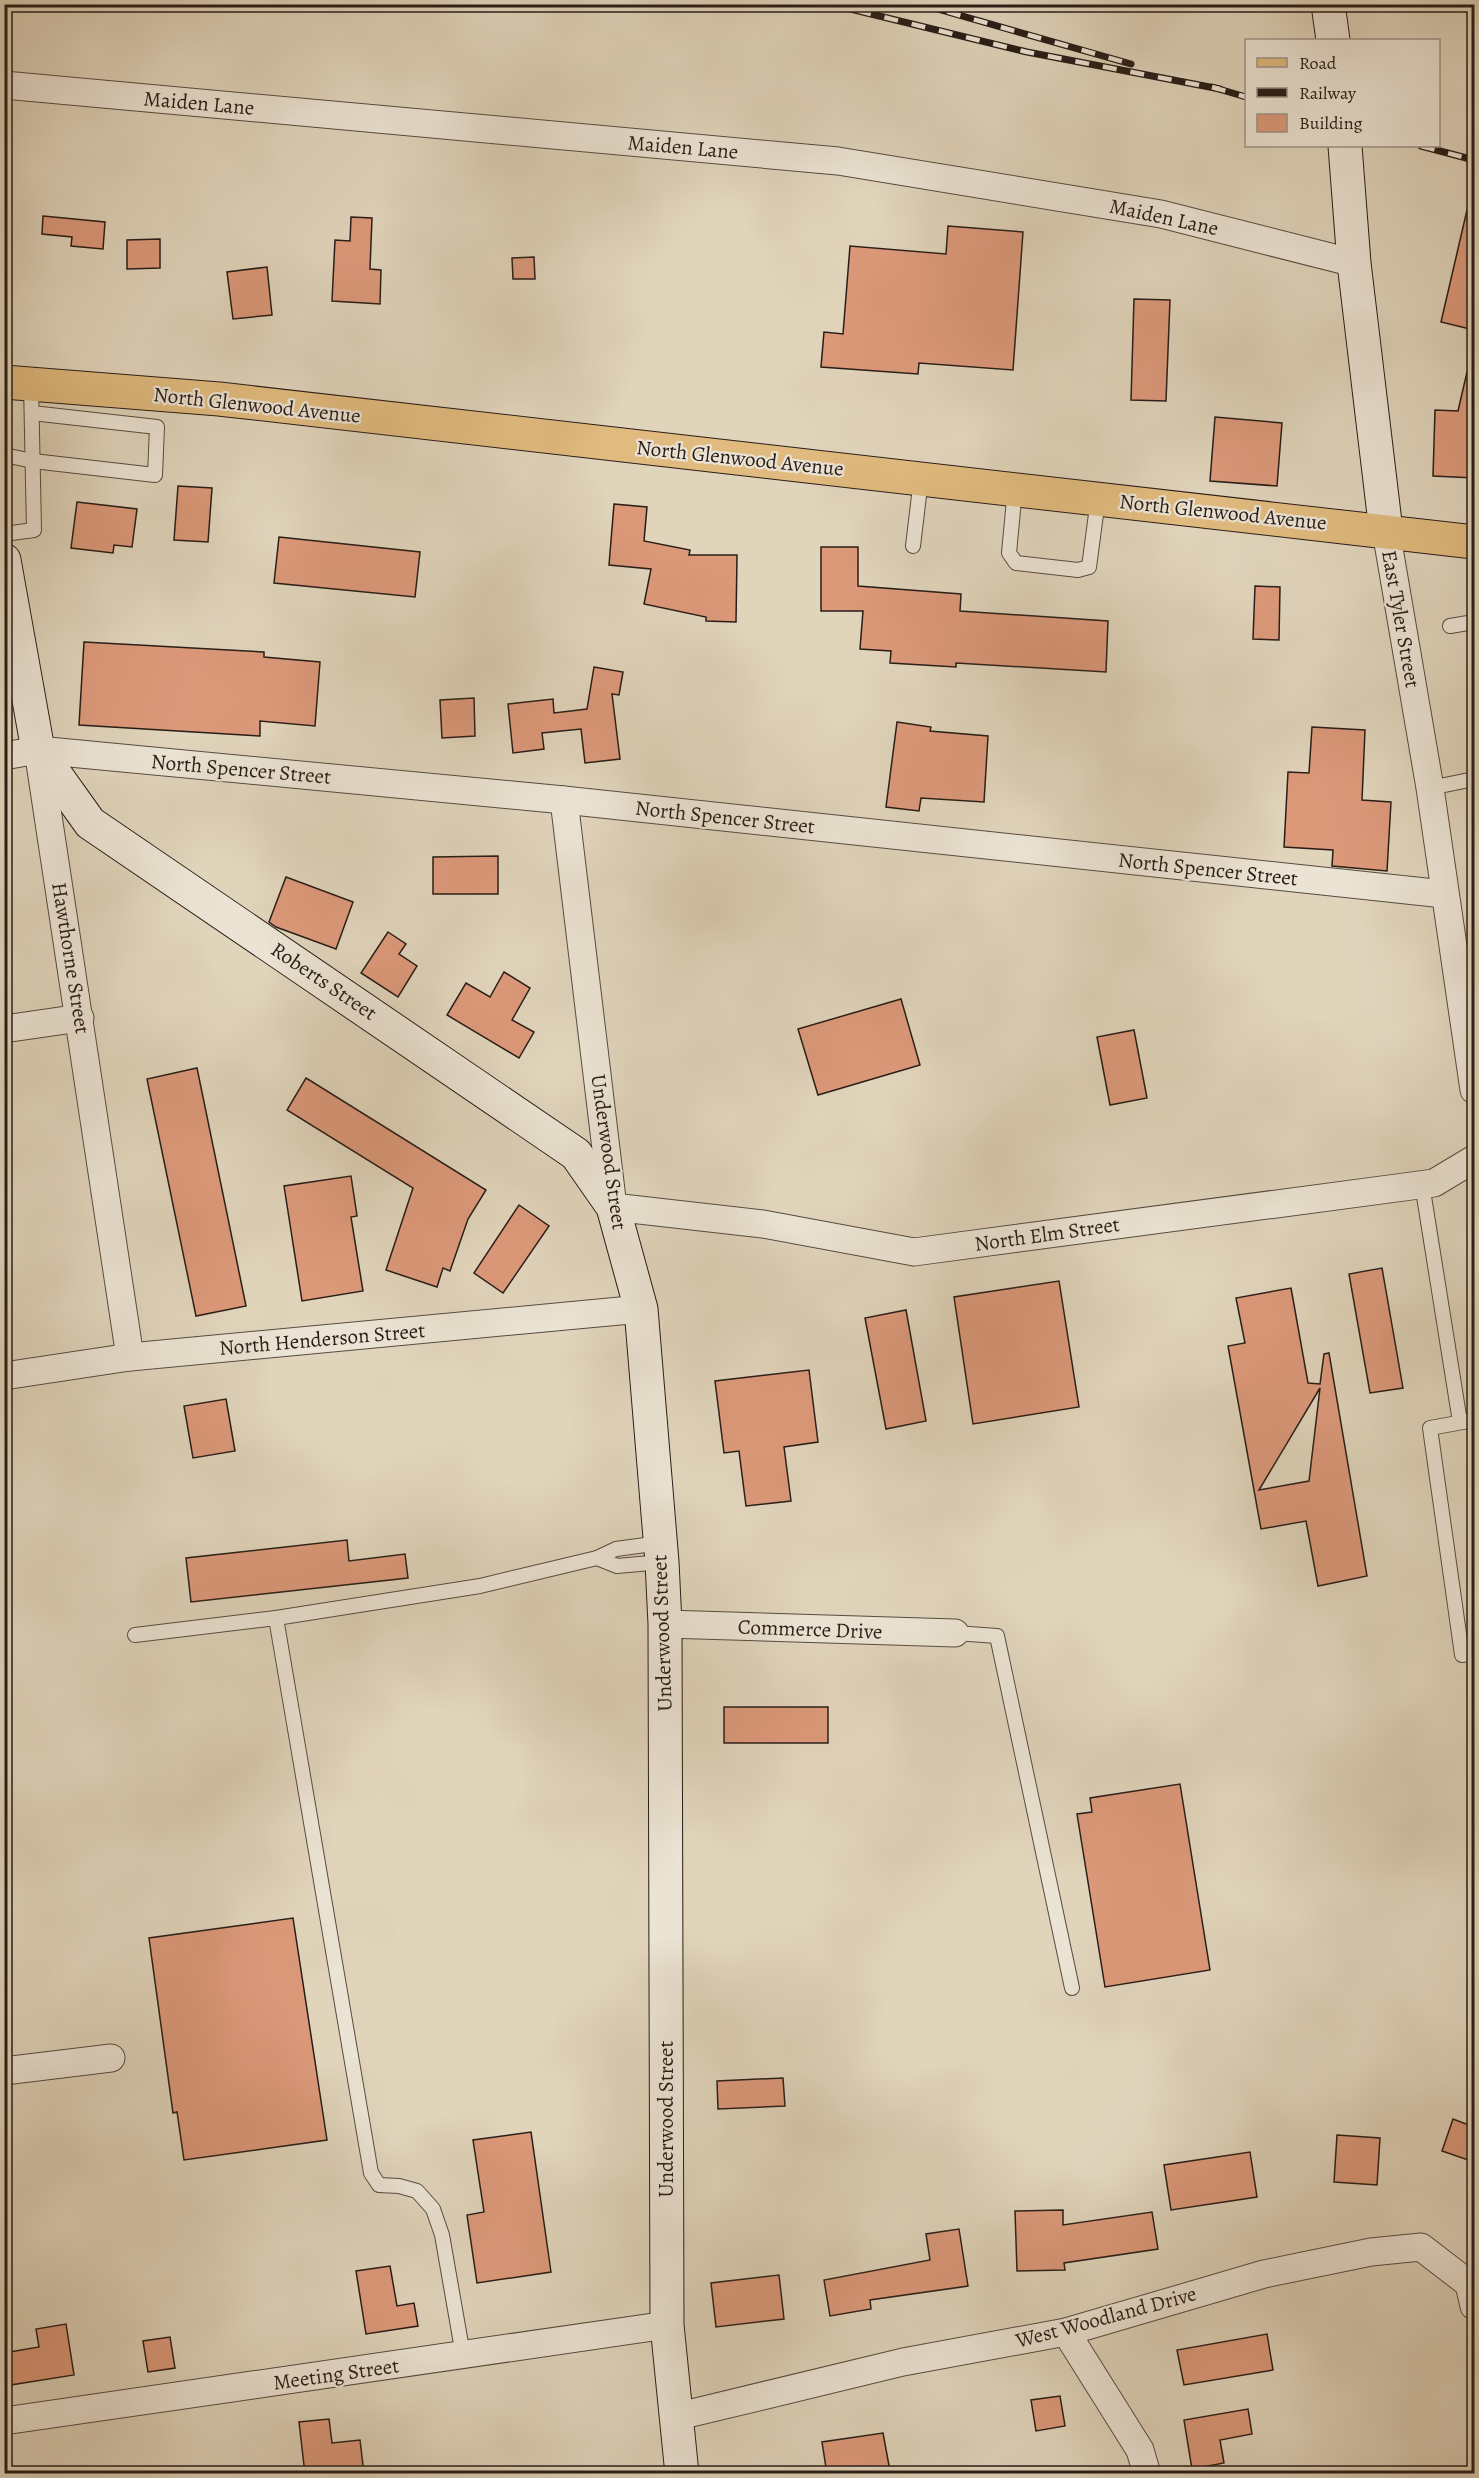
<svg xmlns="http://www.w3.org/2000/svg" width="1479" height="2478" font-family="Alegreya,serif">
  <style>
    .building { fill: #dc997a; stroke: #291d18; stroke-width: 1.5; fill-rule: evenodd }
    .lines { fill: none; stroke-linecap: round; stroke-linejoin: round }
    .lane-casing { stroke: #574b41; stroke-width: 16 }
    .street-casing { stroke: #574b41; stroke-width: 29 }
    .secondary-casing { stroke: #291d18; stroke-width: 35 }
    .primary-casing { stroke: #291d18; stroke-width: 35 }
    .lane { stroke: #ebe3d3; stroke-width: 14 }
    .street { stroke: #ebe3d3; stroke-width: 27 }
    .secondary { stroke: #ebe3d3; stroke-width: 33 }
    .primary { stroke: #e0ba7e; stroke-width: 33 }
    .rail-casing { stroke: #291d18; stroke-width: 7 }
    .rail { stroke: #ebe3d3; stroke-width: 4.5; stroke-dasharray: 14; stroke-linecap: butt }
    .labels { text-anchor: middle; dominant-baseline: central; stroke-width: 4.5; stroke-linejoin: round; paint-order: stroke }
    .street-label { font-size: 21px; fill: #291d18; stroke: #ebe3d3 }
  </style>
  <rect width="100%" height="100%" fill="#e0d4bb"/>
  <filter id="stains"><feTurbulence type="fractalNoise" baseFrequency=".00333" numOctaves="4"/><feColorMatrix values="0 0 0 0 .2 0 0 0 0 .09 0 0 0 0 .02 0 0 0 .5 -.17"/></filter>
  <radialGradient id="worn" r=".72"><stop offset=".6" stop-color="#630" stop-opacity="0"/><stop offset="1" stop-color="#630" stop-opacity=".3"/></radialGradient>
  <g class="building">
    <polygon points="1467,210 1474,211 1474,330 1441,322"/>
    <polygon points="43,216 105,222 103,249 71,246 72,237 42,234"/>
    <polygon points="351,217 372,218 370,269 381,270 380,304 332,301 335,240 350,241"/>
    <polygon points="948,226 1023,232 1013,370 919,363 918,374 821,367 824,332 843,334 850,246 946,254"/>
    <polygon points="160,239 160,268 127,269 127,240"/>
    <polygon points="534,257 535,279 513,279 512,258"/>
    <polygon points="267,267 272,315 233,319 227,272"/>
    <polygon points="1134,299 1170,300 1166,401 1131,400"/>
    <polygon points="1467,372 1474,372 1474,478 1433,476 1435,410 1458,411"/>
    <polygon points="1215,417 1282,423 1277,486 1210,481"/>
    <polygon points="178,486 212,488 208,542 174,540"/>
    <polygon points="77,502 137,509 132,547 114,545 113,553 71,548"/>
    <polygon points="614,504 647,507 644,541 690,550 689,555 737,555 736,622 706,621 706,617 644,604 651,569 609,565"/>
    <polygon points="279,537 420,552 415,597 274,583"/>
    <polygon points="821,547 858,547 858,586 961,594 960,611 1108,621 1106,672 956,663 956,667 890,663 891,651 860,649 863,611 821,611"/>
    <polygon points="1255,586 1280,587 1279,640 1253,639"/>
    <polygon points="84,642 264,652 264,657 320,662 315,726 260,721 260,736 79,725"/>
    <polygon points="594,667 623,672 619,695 612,694 620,759 585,763 581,729 542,733 544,749 513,753 508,704 553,699 554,713 587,709"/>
    <polygon points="474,698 475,736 442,738 440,700"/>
    <polygon points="897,722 931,727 930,731 988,736 984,802 921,798 919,811 886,807"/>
    <polygon points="1312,727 1365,730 1362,800 1391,802 1387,871 1332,866 1333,850 1284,847 1288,772 1309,773"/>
    <polygon points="498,856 498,894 433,894 433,857"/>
    <polygon points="286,877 353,902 336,949 276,927 269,922"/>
    <polygon points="388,932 406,944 399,954 417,966 398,997 361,973"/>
    <polygon points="504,972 530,988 512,1020 534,1032 519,1058 447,1015 466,983 490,997"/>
    <polygon points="901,999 920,1065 818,1095 798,1029"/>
    <polygon points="1134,1030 1147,1098 1110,1105 1097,1037"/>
    <polygon points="197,1068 246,1306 196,1316 147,1079"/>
    <polygon points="306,1078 486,1190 468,1219 450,1271 443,1268 437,1287 386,1270 413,1188 287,1110"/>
    <polygon points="351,1176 357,1216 351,1217 363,1291 302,1301 284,1186"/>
    <polygon points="519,1205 549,1226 503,1293 474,1273"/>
    <polygon points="1382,1268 1403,1388 1370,1393 1349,1274"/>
    <polygon points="1059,1281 1079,1407 973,1424 954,1297"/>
    <path d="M 1291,1288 L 1308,1383 L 1320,1384 L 1324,1354 L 1329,1353 L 1367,1576 L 1318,1586 L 1306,1521 L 1261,1529 L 1228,1346 L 1245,1343 L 1236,1298 ZM 1320,1388 L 1309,1481 L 1259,1490 Z"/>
    <polygon points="906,1310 926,1421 886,1429 865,1318"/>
    <polygon points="809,1370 818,1442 784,1447 791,1501 746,1506 739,1451 724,1453 715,1381"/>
    <polygon points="226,1399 235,1451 193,1458 184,1406"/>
    <polygon points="347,1540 349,1561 405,1554 408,1578 191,1602 186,1558"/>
    <rect x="724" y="1707" width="104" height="36"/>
    <polygon points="1180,1784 1210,1970 1105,1987 1077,1814 1092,1812 1090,1798"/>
    <polygon points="293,1918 327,2140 184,2160 177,2112 173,2113 149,1938"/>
    <polygon points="783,2078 785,2106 718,2109 717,2081"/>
    <polygon points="1453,2119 1474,2127 1474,2162 1442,2151"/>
    <polygon points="531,2132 551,2272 477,2283 467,2215 484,2212 473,2140"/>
    <polygon points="1337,2135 1380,2138 1377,2185 1334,2182"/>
    <polygon points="1250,2152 1257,2197 1171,2210 1164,2165"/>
    <polygon points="1063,2210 1063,2225 1152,2212 1158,2249 1064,2263 1065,2270 1017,2271 1015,2211"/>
    <polygon points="959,2229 968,2286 870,2300 871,2309 830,2316 824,2280 930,2260 926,2234"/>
    <polygon points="390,2266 397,2306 414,2303 418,2326 366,2334 356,2271"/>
    <polygon points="779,2275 784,2319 716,2327 711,2283"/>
    <polygon points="66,2324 74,2375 4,2386 4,2353 39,2347 36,2329"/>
    <polygon points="1267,2334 1273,2370 1184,2385 1177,2350"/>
    <polygon points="170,2337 175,2368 148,2372 143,2341"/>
    <polygon points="1060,2396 1065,2426 1036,2431 1031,2400"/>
    <polygon points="1248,2409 1252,2434 1220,2440 1224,2463 1192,2469 1184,2420"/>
    <polygon points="329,2419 332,2443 360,2440 364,2474 305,2474 299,2422"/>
    <polygon points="883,2433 890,2471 874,2474 827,2474 822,2442"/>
  </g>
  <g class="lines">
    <defs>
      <g id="lane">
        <polyline points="4,455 33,461 155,475 157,427 32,413"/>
        <polyline points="1015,489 1009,553 1016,563 1078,570 1089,567 1098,499"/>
        <polyline points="4,534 34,530 31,384"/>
        <polyline points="913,546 921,479"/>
        <polyline points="1450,626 1474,622"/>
        <polyline points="1430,788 1474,779"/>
        <polyline points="1422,1184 1460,1422"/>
        <polyline points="1474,1420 1430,1428 1462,1655 1474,1653"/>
        <polyline points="660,1543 616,1549 597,1558 617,1566 662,1562"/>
        <polyline points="276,1618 480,1586 597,1558"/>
        <polyline points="955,1633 997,1636 1072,1988"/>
        <polyline points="135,1635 276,1618 371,2173 379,2185 399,2186 417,2191 433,2209 442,2235 463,2355"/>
      </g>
      <g id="street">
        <polyline points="4,85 838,161 1161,214 1354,263"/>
        <polyline points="1386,531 1430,788 1474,1090"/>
        <polyline points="38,750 130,1357"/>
        <polyline points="4,756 38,750 564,800 1444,894"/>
        <polyline points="564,800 613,1207 763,1224 914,1252 1434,1183 1474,1159"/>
        <polyline points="4,1029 80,1018"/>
        <polyline points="4,1376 130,1357 641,1309"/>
        <polyline points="665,1624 955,1633"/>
        <polyline points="4,2071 111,2058"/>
        <polyline points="1066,2332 1140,2450 1147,2474"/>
        <polyline points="675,2417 903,2362 1066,2332 1264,2274 1371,2252 1421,2247 1469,2284 1474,2306"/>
        <polyline points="4,2421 667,2325"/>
      </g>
      <g id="secondary">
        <polyline points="1328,4 1333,40"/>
        <polyline points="1345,146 1354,263 1386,531"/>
        <polyline points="4,560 38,750 90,823 576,1154 613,1207 641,1309 662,1562 665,1624 667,2325 682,2474"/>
      </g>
      <polyline id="primary" points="4,382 219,399 1474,542"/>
    </defs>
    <use href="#lane" class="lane-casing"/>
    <use href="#street" class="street-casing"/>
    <use href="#secondary" class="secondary-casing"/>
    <use href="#primary" class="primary-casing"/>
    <use href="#lane" class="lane"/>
    <use href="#street" class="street"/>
    <use href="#secondary" class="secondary"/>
    <use href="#primary" class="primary"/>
    <defs>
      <g id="rail">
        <polyline points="830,4 1027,52 1220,89"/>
        <polyline points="920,4 1131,64"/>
        <polyline points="1212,87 1246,97"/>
        <polyline points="1421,146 1474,160"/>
      </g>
    </defs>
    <use href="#rail" class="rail-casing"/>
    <use href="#rail" class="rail"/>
  </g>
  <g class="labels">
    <g class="street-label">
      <text transform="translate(199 103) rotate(5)">Maiden Lane</text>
      <text transform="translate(683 147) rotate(5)">Maiden Lane</text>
      <text transform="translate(1164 217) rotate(12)">Maiden Lane</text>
      <text transform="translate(257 405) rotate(6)">North Glenwood Avenue</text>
      <text transform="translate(740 458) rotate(6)">North Glenwood Avenue</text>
      <text transform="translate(1223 512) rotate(6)">North Glenwood Avenue</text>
      <text transform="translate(1401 619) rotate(80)">East Tyler Street</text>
      <text transform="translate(241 769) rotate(5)">North Spencer Street</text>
      <text transform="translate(725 817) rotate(6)">North Spencer Street</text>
      <text transform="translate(1208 869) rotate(6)">North Spencer Street</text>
      <text transform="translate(71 958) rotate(81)">Hawthorne Street</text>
      <text transform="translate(324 981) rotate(34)">Roberts Street</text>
      <text transform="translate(609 1152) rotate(82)">Underwood Street</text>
      <text transform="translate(1047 1234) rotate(-8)">North Elm Street</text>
      <text transform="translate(322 1339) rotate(-5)">North Henderson Street</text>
      <text transform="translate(810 1629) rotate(2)">Commerce Drive</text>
      <text transform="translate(662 1633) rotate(-92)">Underwood Street</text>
      <text transform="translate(666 2119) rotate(-90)">Underwood Street</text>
      <text transform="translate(1106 2317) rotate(-15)">West Woodland Drive</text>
      <text transform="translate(336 2374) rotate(-8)">Meeting Street</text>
    </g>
  </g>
  <rect width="1479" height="2478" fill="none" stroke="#e0d4bb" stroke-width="24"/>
  <rect x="6" y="6" width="1467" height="2466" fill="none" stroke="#291d18" stroke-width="3"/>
  <rect x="12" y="12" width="1455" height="2454" fill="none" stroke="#291d18" stroke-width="1.5"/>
  <rect x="1245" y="39" width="195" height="108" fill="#ebe3d3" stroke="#9d9488" stroke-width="1.5"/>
  <rect x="1257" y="58" width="30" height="9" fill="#e0ba7e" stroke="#9d9488" stroke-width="1.5"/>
  <text x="1299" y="69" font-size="18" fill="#291d18">Road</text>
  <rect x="1257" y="88" width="30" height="9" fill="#291d18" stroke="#9d9488" stroke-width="1.5"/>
  <text x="1299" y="99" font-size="18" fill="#291d18">Railway</text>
  <rect x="1257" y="114" width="30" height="18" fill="#dc997a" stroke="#9d9488" stroke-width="1.5"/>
  <text x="1299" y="129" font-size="18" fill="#291d18">Building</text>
  <rect width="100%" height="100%" filter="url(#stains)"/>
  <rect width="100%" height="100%" fill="url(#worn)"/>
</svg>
